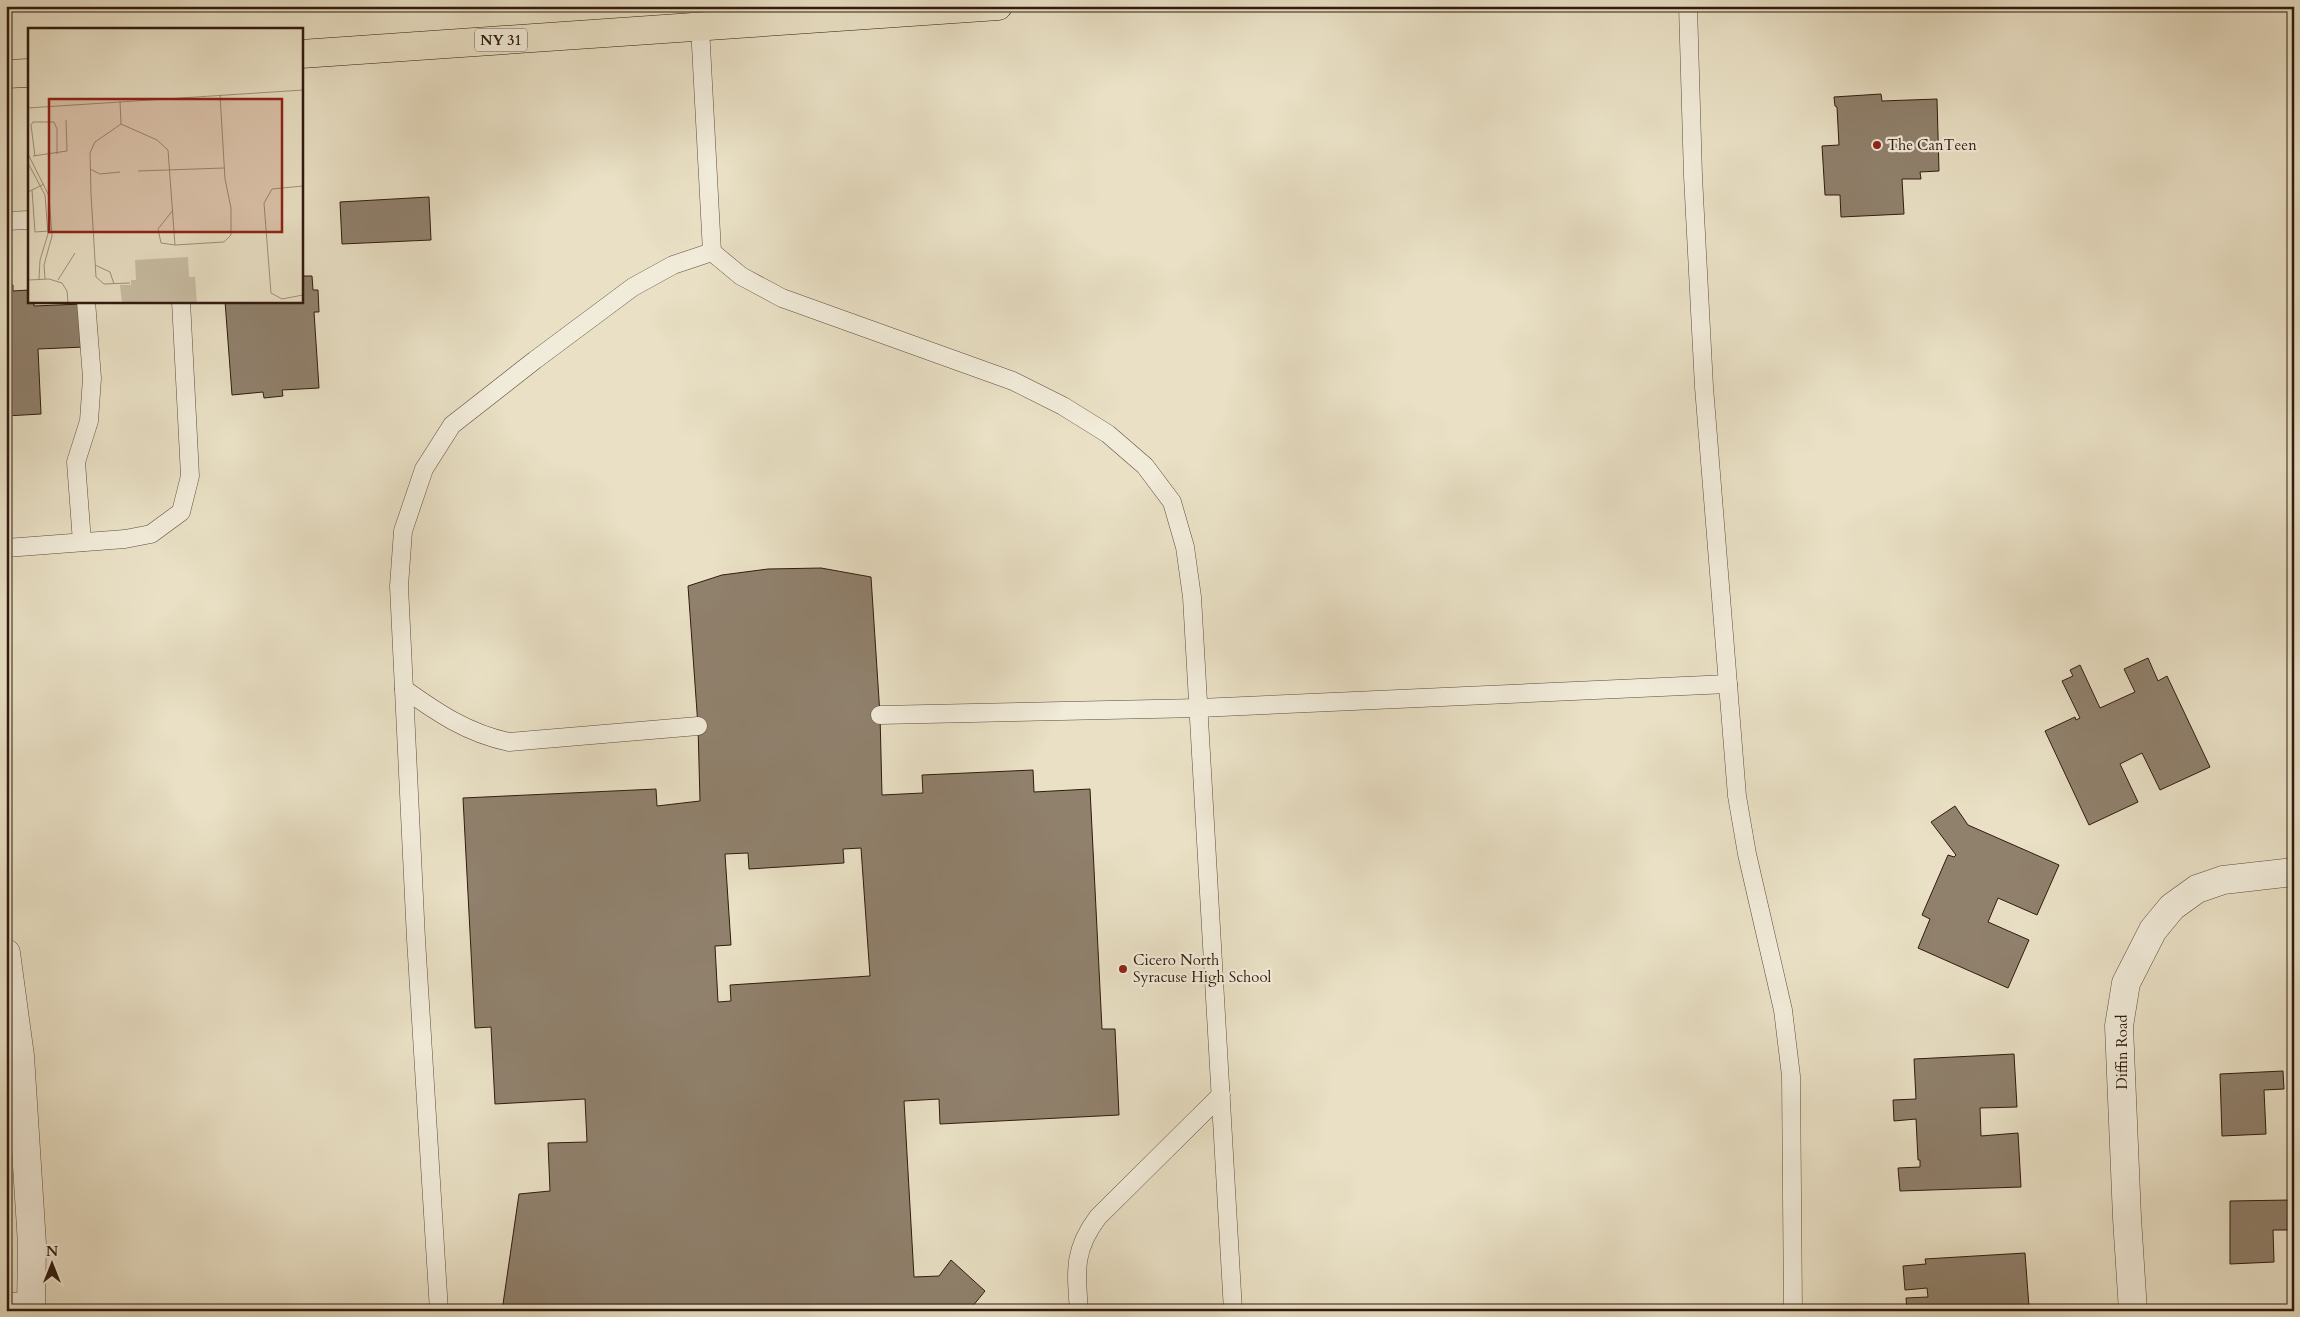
<svg xmlns="http://www.w3.org/2000/svg" width="2300" height="1317" font-family="Cardo,serif">
  <style>
    .building { fill: #90816d; stroke: #301b0e; fill-rule: evenodd }
    .lines { fill: none; stroke-linecap: round; stroke-linejoin: round }
    .lane-casing { stroke: #5e4c3c; stroke-width: 19 }
    .street-casing { stroke: #5e4c3c; stroke-width: 29 }
    .primary-casing { stroke: #301b0e; stroke-width: 29 }
    .lane { stroke: #f1ebd9; stroke-width: 18 }
    .street { stroke: #f1ebd9; stroke-width: 28 }
    .primary { stroke: #e9e0c5; stroke-width: 28 }
    .poi-dot { fill: #8f2418; stroke: #f1ebd9; stroke-width: 2 }
    .labels { text-anchor: middle; dominant-baseline: central; stroke-width: 4.5; stroke-linejoin: round; paint-order: stroke }
    .shield { fill: #f1ebd9; stroke: #6a594b; stroke-width: 1 }
    .shield-label { font-size: 14px; font-weight: bold; fill: #301b0e }
    .poi-label { font-size: 15px; fill: #301b0e; stroke: #f1ebd9; text-anchor: start }
    .street-label { font-size: 15px; fill: #301b0e; stroke: #f1ebd9 }
    .inset-road { fill: none; stroke: #9f917c; stroke-width: 1 }
    .view { fill: #8f2418; fill-opacity: 0.15; stroke: #8f2418; stroke-width: 2.5 }
    .inset-edge { fill: none; stroke: #301b0e; stroke-width: 2.5 }
  </style>
  <rect width="100%" height="100%" fill="#e9e0c5"/>
  <filter id="stains"><feTurbulence type="fractalNoise" baseFrequency=".004" numOctaves="4"/><feColorMatrix values="0 0 0 0 .2 0 0 0 0 .09 0 0 0 0 .02 0 0 0 .5 -.17"/></filter>
  <radialGradient id="worn" r=".72"><stop offset=".6" stop-color="#630" stop-opacity="0"/><stop offset="1" stop-color="#630" stop-opacity=".3"/></radialGradient>
  <g class="building">
    <polygon points="1881,94 1882,101 1937,99 1939,171 1920,172 1921,179 1902,179 1904,214 1841,217 1840,195 1825,195 1822,146 1839,145 1837,107 1835,106 1834,97"/>
    <polygon points="429,197 431,240 342,244 340,202"/>
    <polygon points="301,276 312,276 313,290 318,290 319,312 314,312 319,388 282,390 283,396 264,398 263,392 232,395 225,301 301,301"/>
    <polygon points="13,285 13,291 29,290 29,301 34,301 34,306 82,304 85,347 38,349 41,414 6,416 6,286"/>
    <path d="M 821,568 L 871,577 L 880,715 L 882,795 L 923,793 L 922,775 L 1033,770 L 1034,792 L 1090,789 L 1102,1029 L 1115,1029 L 1119,1115 L 940,1124 L 939,1099 L 904,1101 L 914,1277 L 939,1276 L 951,1260 L 985,1291 L 972,1307 L 972,1311 L 502,1311 L 519,1194 L 550,1191 L 548,1143 L 587,1142 L 585,1099 L 495,1104 L 491,1027 L 475,1028 L 463,798 L 656,789 L 657,806 L 700,801 L 698,726 L 688,586 L 722,575 L 768,569 ZM 861,848 L 870,976 L 730,985 L 731,1001 L 718,1002 L 715,946 L 731,945 L 725,854 L 748,853 L 749,869 L 844,863 L 843,849 Z"/>
    <polygon points="2148,658 2158,681 2167,676 2210,767 2160,790 2142,753 2120,764 2138,802 2089,825 2045,731 2075,717 2076,720 2080,718 2062,681 2073,676 2070,670 2080,665 2100,708 2135,692 2124,669"/>
    <polygon points="1955,806 1968,825 2059,865 2037,915 1998,898 1988,922 2029,940 2008,988 1918,948 1930,919 1922,915 1948,855 1954,857 1956,855 1931,822"/>
    <polygon points="2014,1054 2017,1107 1980,1108 1981,1136 2018,1133 2021,1187 1900,1191 1898,1168 1920,1167 1920,1160 1918,1160 1916,1119 1894,1121 1893,1100 1916,1099 1914,1059"/>
    <polygon points="2283,1071 2284,1089 2264,1090 2266,1134 2222,1136 2220,1074"/>
    <polygon points="2291,1200 2292,1230 2273,1230 2274,1262 2230,1264 2230,1201"/>
    <polygon points="2025,1253 2029,1307 1988,1311 1907,1311 1906,1298 1928,1297 1927,1288 1905,1290 1903,1266 1926,1264 1925,1259"/>
  </g>
  <g class="lines">
    <defs>
      <g id="lane">
        <polyline points="1688,6 1693,176 1704,387 1737,796 1747,854 1783,1010 1791,1076 1793,1311"/>
        <polyline points="6,221 29,220"/>
        <polyline points="712,252 741,276 782,298 1013,381 1063,406 1108,434 1145,466 1172,502 1185,547 1192,597 1233,1311"/>
        <polyline points="82,542 76,462 89,421 92,378 86,301"/>
        <polyline points="6,548 125,539 151,534 181,512 190,476 181,301"/>
        <path d="M 404,689 C 438,713 467,733 509,742 L 698,726"/>
        <polyline points="880,715 1199,708 1728,684"/>
        <polyline points="6,1303 31,1300"/>
        <polyline points="439,1311 416,939 399,586 403,531 424,469 452,425 535,360 633,287 673,265 712,252 700,27"/>
        <path d="M 1079,1311 C 1076,1271 1073,1250 1098,1217 L 1221,1095"/>
      </g>
      <g id="street">
        <polyline points="6,953 20,1056 32,1244 31,1311"/>
        <polyline points="2133,1311 2127,1218 2119,1026 2126,983 2153,930 2172,907 2197,889 2223,880 2294,872"/>
      </g>
      <g id="primary">
        <polyline points="301,54 998,6"/>
        <polyline points="6,74 29,73"/>
      </g>
    </defs>
    <use href="#lane" class="lane-casing"/>
    <use href="#street" class="street-casing"/>
    <use href="#primary" class="primary-casing"/>
    <use href="#lane" class="lane"/>
    <use href="#street" class="street"/>
    <use href="#primary" class="primary"/>
  </g>
  <g class="poi-dot">
    <circle cx="1877" cy="145" r="5"/>
    <circle cx="1123" cy="969" r="5"/>
  </g>
  <g class="labels">
    <rect class="shield" x="475" y="28.5" width="52" height="23" rx="4"/>
    <g class="shield-label">
      <text x="501" y="40">NY 31</text>
    </g>
    <g class="poi-label">
      <text x="1887" y="145">The CanTeen</text>
      <text x="1133" y="960">Cicero North<tspan x="1133" dy="17">Syracuse High School</tspan></text>
    </g>
    <g class="street-label">
      <text transform="translate(2122 1052) rotate(-90)">Diffin Road</text>
    </g>
  </g>
  <g transform="translate(28 28)">
    <rect width="275" height="275" fill="#e9e0c5"/>
    <path d="M 160,229 L 161,249 L 167,249 L 169,275 L 94,275 L 92,257 L 103,257 L 103,252 L 108,252 L 107,232 Z" fill="#cabfa6"/>
    <path class="inset-road" d="M 92,73 L 93,96 L 67,114 L 62,125 L 63,166 L 68,249 L 76,256 L 102,255M 0,80 L 275,62M 93,96 L 129,112 L 140,122 L 147,217 L 196,214 L 203,207 L 203,180 L 197,151 L 192,67M 0,126 L 21,168 L 24,208 L 16,237 L 17,251M 5,128 L 39,123 L 38,92M 7,128 L 3,97 L 5,94 L 26,94 L 29,101 L 29,126M 0,135 L 17,167 L 20,206 L 12,232 L 11,251M 62,141 L 72,146 L 92,144M 110,143 L 196,140M 275,158 L 244,161 L 236,175 L 243,265 L 254,271 L 275,267M 4,162 L 7,204 L 21,203M 0,164 L 16,156M 145,182 L 130,201 L 133,215 L 147,217M 67,237 L 82,244 L 86,256M 0,252 L 21,251 L 34,255 L 39,263 L 40,275M 30,252 L 47,225"/>
    <path class="view" d="M 21,71 L 254,71 L 254,204 L 21,204 Z"/>
    <rect width="275" height="275" class="inset-edge"/>
  </g>
  <rect width="2300" height="1317" fill="none" stroke="#e9e0c5" stroke-width="25"/>
  <rect x="8" y="8" width="2285" height="1302" fill="none" stroke="#301b0e" stroke-width="2.5"/>
  <rect x="12" y="12" width="2275" height="1292" fill="none" stroke="#301b0e"/>
  <g transform="translate(52 1264)" stroke="#f1ebd9" stroke-width="4" paint-order="stroke">
  <path d="M0-4L9 19L0 12L-9 19Z" fill="#301b0e"/>
  <text y="-8" font-size="14" font-weight="bold" text-anchor="middle" fill="#301b0e">N</text>
  </g>
  <rect width="100%" height="100%" filter="url(#stains)"/>
  <rect width="100%" height="100%" fill="url(#worn)"/>
</svg>
